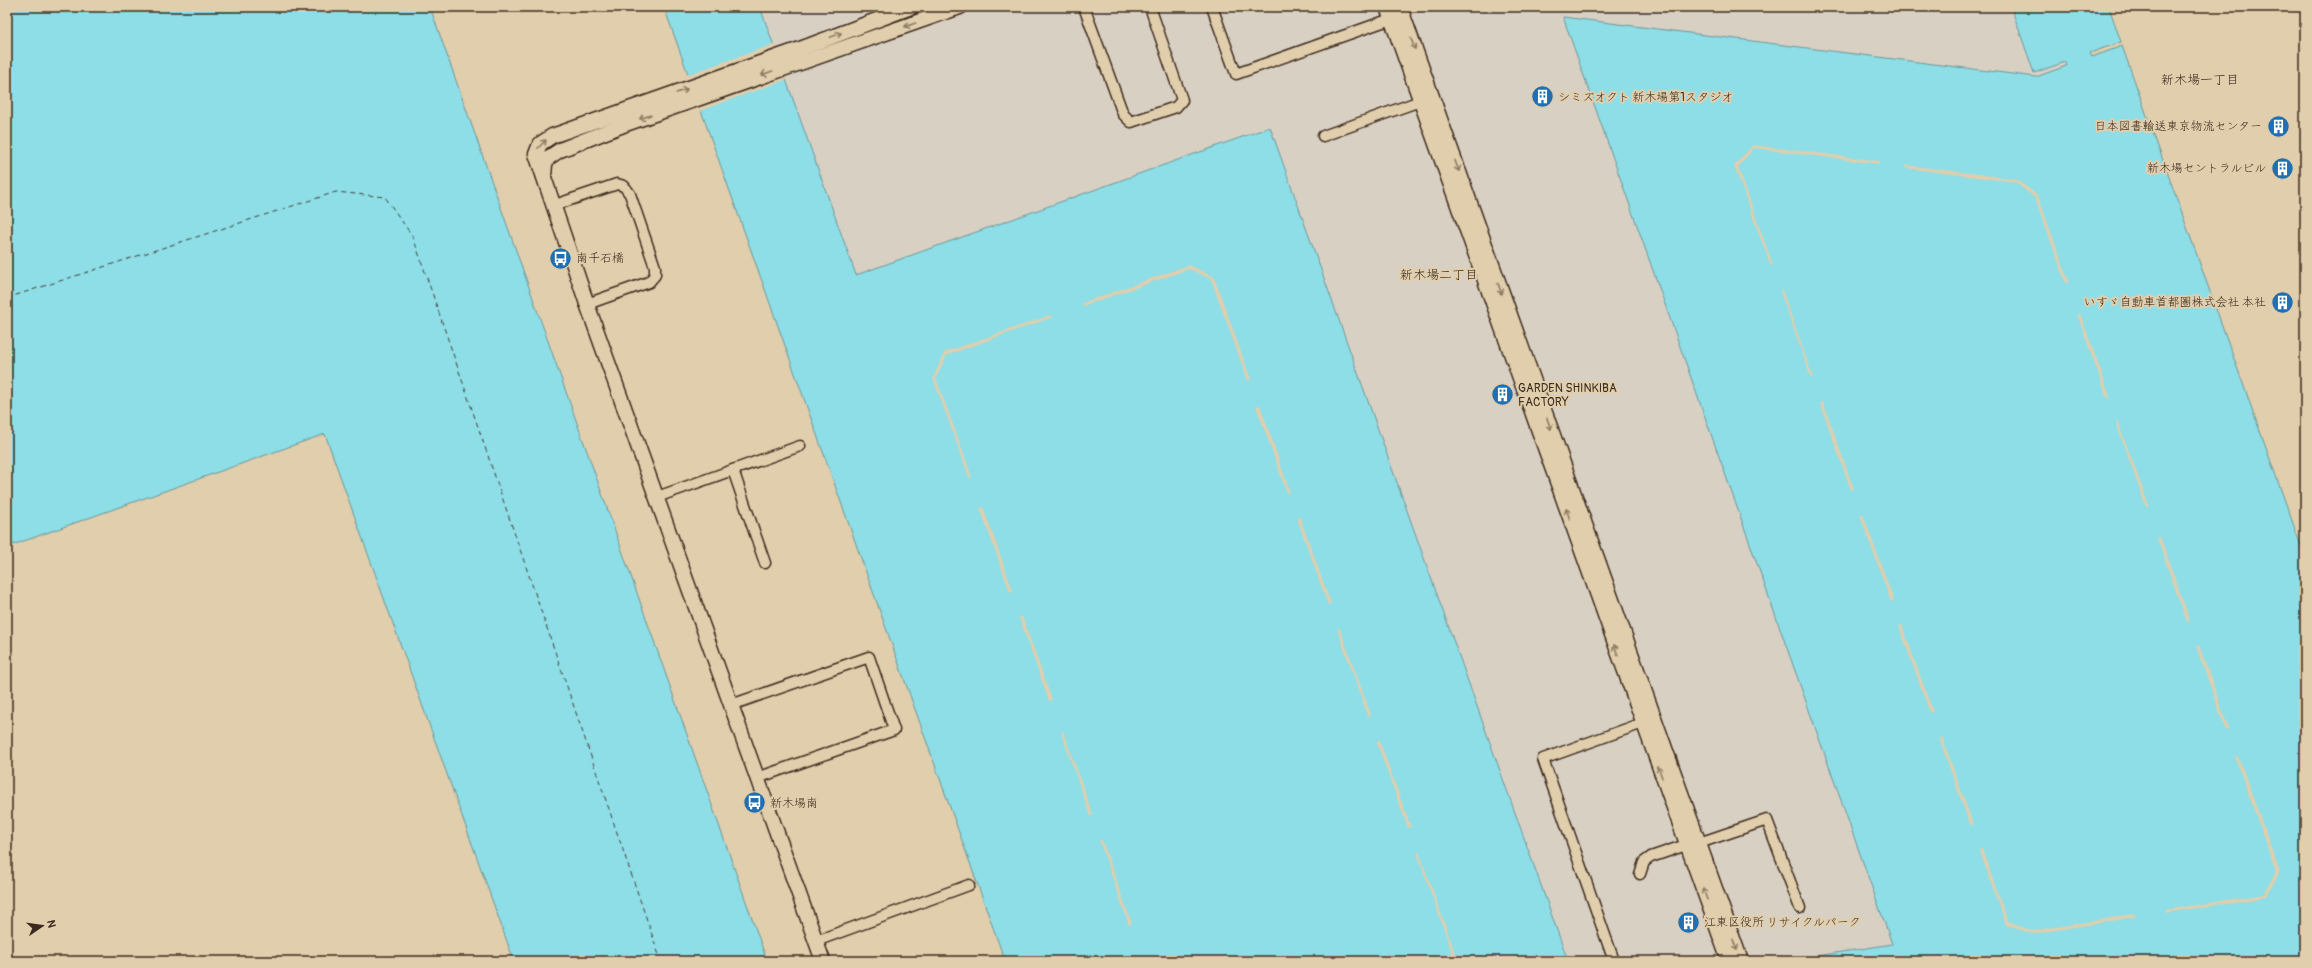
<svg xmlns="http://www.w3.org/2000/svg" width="2312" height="968" font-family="Pangolin,'Klee One',sans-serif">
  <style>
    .built { fill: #d9d0c4 }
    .green { fill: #c3dd94; stroke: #7f8459 }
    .water { fill: #8ddee7; stroke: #6c9697 }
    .pier { fill: #e1ceac }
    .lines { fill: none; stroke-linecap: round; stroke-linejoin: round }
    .ferry { stroke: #433c32; stroke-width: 1; stroke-dasharray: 5 4; stroke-linecap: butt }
    .street-casing { stroke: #3b2a1e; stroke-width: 13 }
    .secondary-casing { stroke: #3b2a1e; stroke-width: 17 }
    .street { stroke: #e1ceac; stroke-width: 10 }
    .secondary { stroke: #e1ceac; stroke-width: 14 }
    .oneway { stroke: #8e7c65 }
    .labels { text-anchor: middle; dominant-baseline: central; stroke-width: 4; stroke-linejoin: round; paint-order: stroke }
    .poi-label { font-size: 12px; fill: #3b2a1e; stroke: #e1ceac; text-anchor: start }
    .neighbourhood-label { font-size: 13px; fill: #3b2a1e; stroke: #e1ceac }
  </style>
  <rect width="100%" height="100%" fill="#e1ceac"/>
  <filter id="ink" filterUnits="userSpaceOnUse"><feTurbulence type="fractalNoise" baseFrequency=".025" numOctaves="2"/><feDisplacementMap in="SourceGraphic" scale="8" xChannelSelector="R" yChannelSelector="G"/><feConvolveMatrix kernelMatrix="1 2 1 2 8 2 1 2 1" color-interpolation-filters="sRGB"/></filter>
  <g filter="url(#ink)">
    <polygon class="built" points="760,7 2011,7 2034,73 2065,62 2066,66 2036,77 1563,18 1893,944 1785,961 1568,961 1270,127 856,275"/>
    <polygon class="green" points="931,7 940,7 890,25 889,22"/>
    <g class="water">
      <polygon points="7,7 430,7 767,961 514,961 325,434 7,547"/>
      <polygon points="664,7 760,7 856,275 1270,127 1568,961 1005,961"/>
      <polygon points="2011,7 2109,7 2121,42 2090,53 2092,57 2122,46 2305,557 2305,961 1785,961 1892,944 1563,17 2036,77 2066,66 2065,62 2034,73"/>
    </g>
    <g class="pier">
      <polygon points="775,44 788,79 699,111 686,75"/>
      <polygon points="1753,145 1880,161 1879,164 1754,148 1738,167 1773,265 1771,266 1734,166"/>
      <polygon points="1906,165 2016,179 2038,196 2069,282 2066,283 2035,198 2015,182 1905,168"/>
      <polygon points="1189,265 1214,277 1251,380 1248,381 1211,279 1189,269 1083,306 1082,303"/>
      <polygon points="1782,290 1813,377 1811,378 1780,291"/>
      <polygon points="2080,313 2110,397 2107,398 2077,314"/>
      <polygon points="1051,315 1053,317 947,355 936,378 972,477 969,477 933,378 945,352"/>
      <polygon points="1823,402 1854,489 1851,490 1820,403"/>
      <polygon points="1260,405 1290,492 1287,493 1256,406"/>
      <polygon points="2118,422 2149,506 2146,507 2116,423"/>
      <polygon points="983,507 1013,591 1010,592 980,508"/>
      <polygon points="1863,514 1894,601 1891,602 1860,515"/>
      <polygon points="1300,517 1331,604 1328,605 1297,518"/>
      <polygon points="2160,537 2190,621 2187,622 2157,538"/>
      <polygon points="1022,616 1052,700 1049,701 1019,617"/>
      <polygon points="1902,625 1933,712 1930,713 1899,626"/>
      <polygon points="1337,629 1340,629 1371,715 1368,716"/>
      <polygon points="2199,645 2229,730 2226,731 2196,646"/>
      <polygon points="1063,731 1093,815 1090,816 1061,732"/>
      <polygon points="1942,737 1973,824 1970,825 1939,738"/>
      <polygon points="1379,740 1411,827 1408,828 1376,741"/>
      <polygon points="2238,756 2280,872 2266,897 2165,913 2165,910 2264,894 2276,872 2235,757"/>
      <polygon points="1099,840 1102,840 1132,924 1129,925"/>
      <polygon points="1979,849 1982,849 2008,922 2032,931 2135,914 2136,917 2032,934 2006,925"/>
      <polygon points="1419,852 1458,961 1455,961 1417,853"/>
    </g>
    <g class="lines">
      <polyline class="ferry" points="7,298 336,192 385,197 413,237 661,961"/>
      <defs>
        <g id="street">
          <polyline points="1084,7 1123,114 1131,122 1176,107 1182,100 1150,7"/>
          <polyline points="1212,7 1236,74 1391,19"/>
          <polyline points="1323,136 1420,101"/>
          <polyline points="552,206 617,184 624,186 630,194 655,267 655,275 649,282 587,304"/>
          <polyline points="733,470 765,563"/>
          <polyline points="657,497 800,446"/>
          <polyline points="731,705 869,657 894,730 757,778"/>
          <polyline points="1640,874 1644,862 1651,857 1686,845 1699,843 1767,820 1800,908"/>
          <polyline points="816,941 969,885"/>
          <polyline points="1614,961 1543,759 1643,723"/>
        </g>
        <g id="secondary">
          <polyline points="1387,7 1729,961"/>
          <polyline points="1400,7 1741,961"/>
          <polyline points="544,177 545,164 548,158 560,150 623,125 960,7"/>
          <polyline points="823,961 587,304 536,154 540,144 552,136 800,49 911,7"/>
        </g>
      </defs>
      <use href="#street" class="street-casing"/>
      <use href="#secondary" class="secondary-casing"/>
      <use href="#street" class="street"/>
      <use href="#secondary" class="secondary"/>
    </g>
    <defs><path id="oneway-shaft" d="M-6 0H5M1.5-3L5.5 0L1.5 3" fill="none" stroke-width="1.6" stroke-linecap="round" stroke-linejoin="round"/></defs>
    <g class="oneway">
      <use href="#oneway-shaft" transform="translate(910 25) rotate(161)"/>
      <use href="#oneway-shaft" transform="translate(836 35) rotate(-21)"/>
      <use href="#oneway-shaft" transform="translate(1413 44) rotate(70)"/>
      <use href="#oneway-shaft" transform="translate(767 73) rotate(161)"/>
      <use href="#oneway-shaft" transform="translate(682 91) rotate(-20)"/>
      <use href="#oneway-shaft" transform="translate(645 117) rotate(161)"/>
      <use href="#oneway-shaft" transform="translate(542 144) rotate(-45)"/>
      <use href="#oneway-shaft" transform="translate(1457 166) rotate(70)"/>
      <use href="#oneway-shaft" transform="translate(1500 289) rotate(70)"/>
      <use href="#oneway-shaft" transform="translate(1549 424) rotate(70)"/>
      <use href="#oneway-shaft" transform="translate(1568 514) rotate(-109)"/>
      <use href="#oneway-shaft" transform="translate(1616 650) rotate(-110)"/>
      <use href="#oneway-shaft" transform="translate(1660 772) rotate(-110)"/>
      <use href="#oneway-shaft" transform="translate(1705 894) rotate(-110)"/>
      <use href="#oneway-shaft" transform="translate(1735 945) rotate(70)"/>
    </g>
  </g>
  <defs>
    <symbol id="building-disc" viewBox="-11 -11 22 22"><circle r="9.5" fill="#1f6fb2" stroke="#e1ceac"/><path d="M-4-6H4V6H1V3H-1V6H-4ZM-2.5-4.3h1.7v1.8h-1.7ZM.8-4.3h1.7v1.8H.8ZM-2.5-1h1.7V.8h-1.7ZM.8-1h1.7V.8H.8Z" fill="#fff"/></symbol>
    <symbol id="bus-disc" viewBox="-11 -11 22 22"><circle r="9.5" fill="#1f6fb2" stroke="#e1ceac"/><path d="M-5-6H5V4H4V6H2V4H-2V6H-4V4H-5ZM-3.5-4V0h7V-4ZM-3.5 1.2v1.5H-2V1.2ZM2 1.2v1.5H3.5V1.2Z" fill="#fff"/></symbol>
  </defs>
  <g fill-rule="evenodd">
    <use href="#building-disc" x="1530" y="84" width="25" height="25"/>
    <use href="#building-disc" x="2266" y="114" width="25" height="25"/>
    <use href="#building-disc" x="2270" y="156" width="25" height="25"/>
    <use href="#bus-disc" x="548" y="246" width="25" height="25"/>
    <use href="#building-disc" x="2270" y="290" width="25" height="25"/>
    <use href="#building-disc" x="1490" y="382" width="25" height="25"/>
    <use href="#bus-disc" x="742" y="790" width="25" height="25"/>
    <use href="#building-disc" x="1676" y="910" width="25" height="25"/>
  </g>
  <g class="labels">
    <g class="poi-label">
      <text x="1558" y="97">シミズオクト 新木場第1スタジオ</text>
      <text x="2262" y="126" text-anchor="end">日本図書輸送東京物流センター</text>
      <text x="2266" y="168" text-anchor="end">新木場セントラルビル</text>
      <text x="576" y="258">南千石橋</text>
      <text x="2266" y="302" text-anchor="end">いすゞ自動車首都圏株式会社 本社</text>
      <text x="1518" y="388">GARDEN SHINKIBA<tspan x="1518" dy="14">FACTORY</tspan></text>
      <text x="770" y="803">新木場南</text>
      <text x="1704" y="922">江東区役所 リサイクルパーク</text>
    </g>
    <g class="neighbourhood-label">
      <text x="2200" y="80">新木場一丁目</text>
      <text x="1439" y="275">新木場二丁目</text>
    </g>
  </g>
  <rect width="2312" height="968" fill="none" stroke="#e1ceac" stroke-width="24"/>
  <rect x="12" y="12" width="2288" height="944" fill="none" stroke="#3b2a1e" stroke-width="1.5" filter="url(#ink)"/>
  <g transform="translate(42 926) rotate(77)" stroke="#e1ceac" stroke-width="3" paint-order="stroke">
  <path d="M0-3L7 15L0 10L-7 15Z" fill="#3b2a1e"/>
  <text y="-6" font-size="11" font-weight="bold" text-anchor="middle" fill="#3b2a1e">N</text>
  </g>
</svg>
